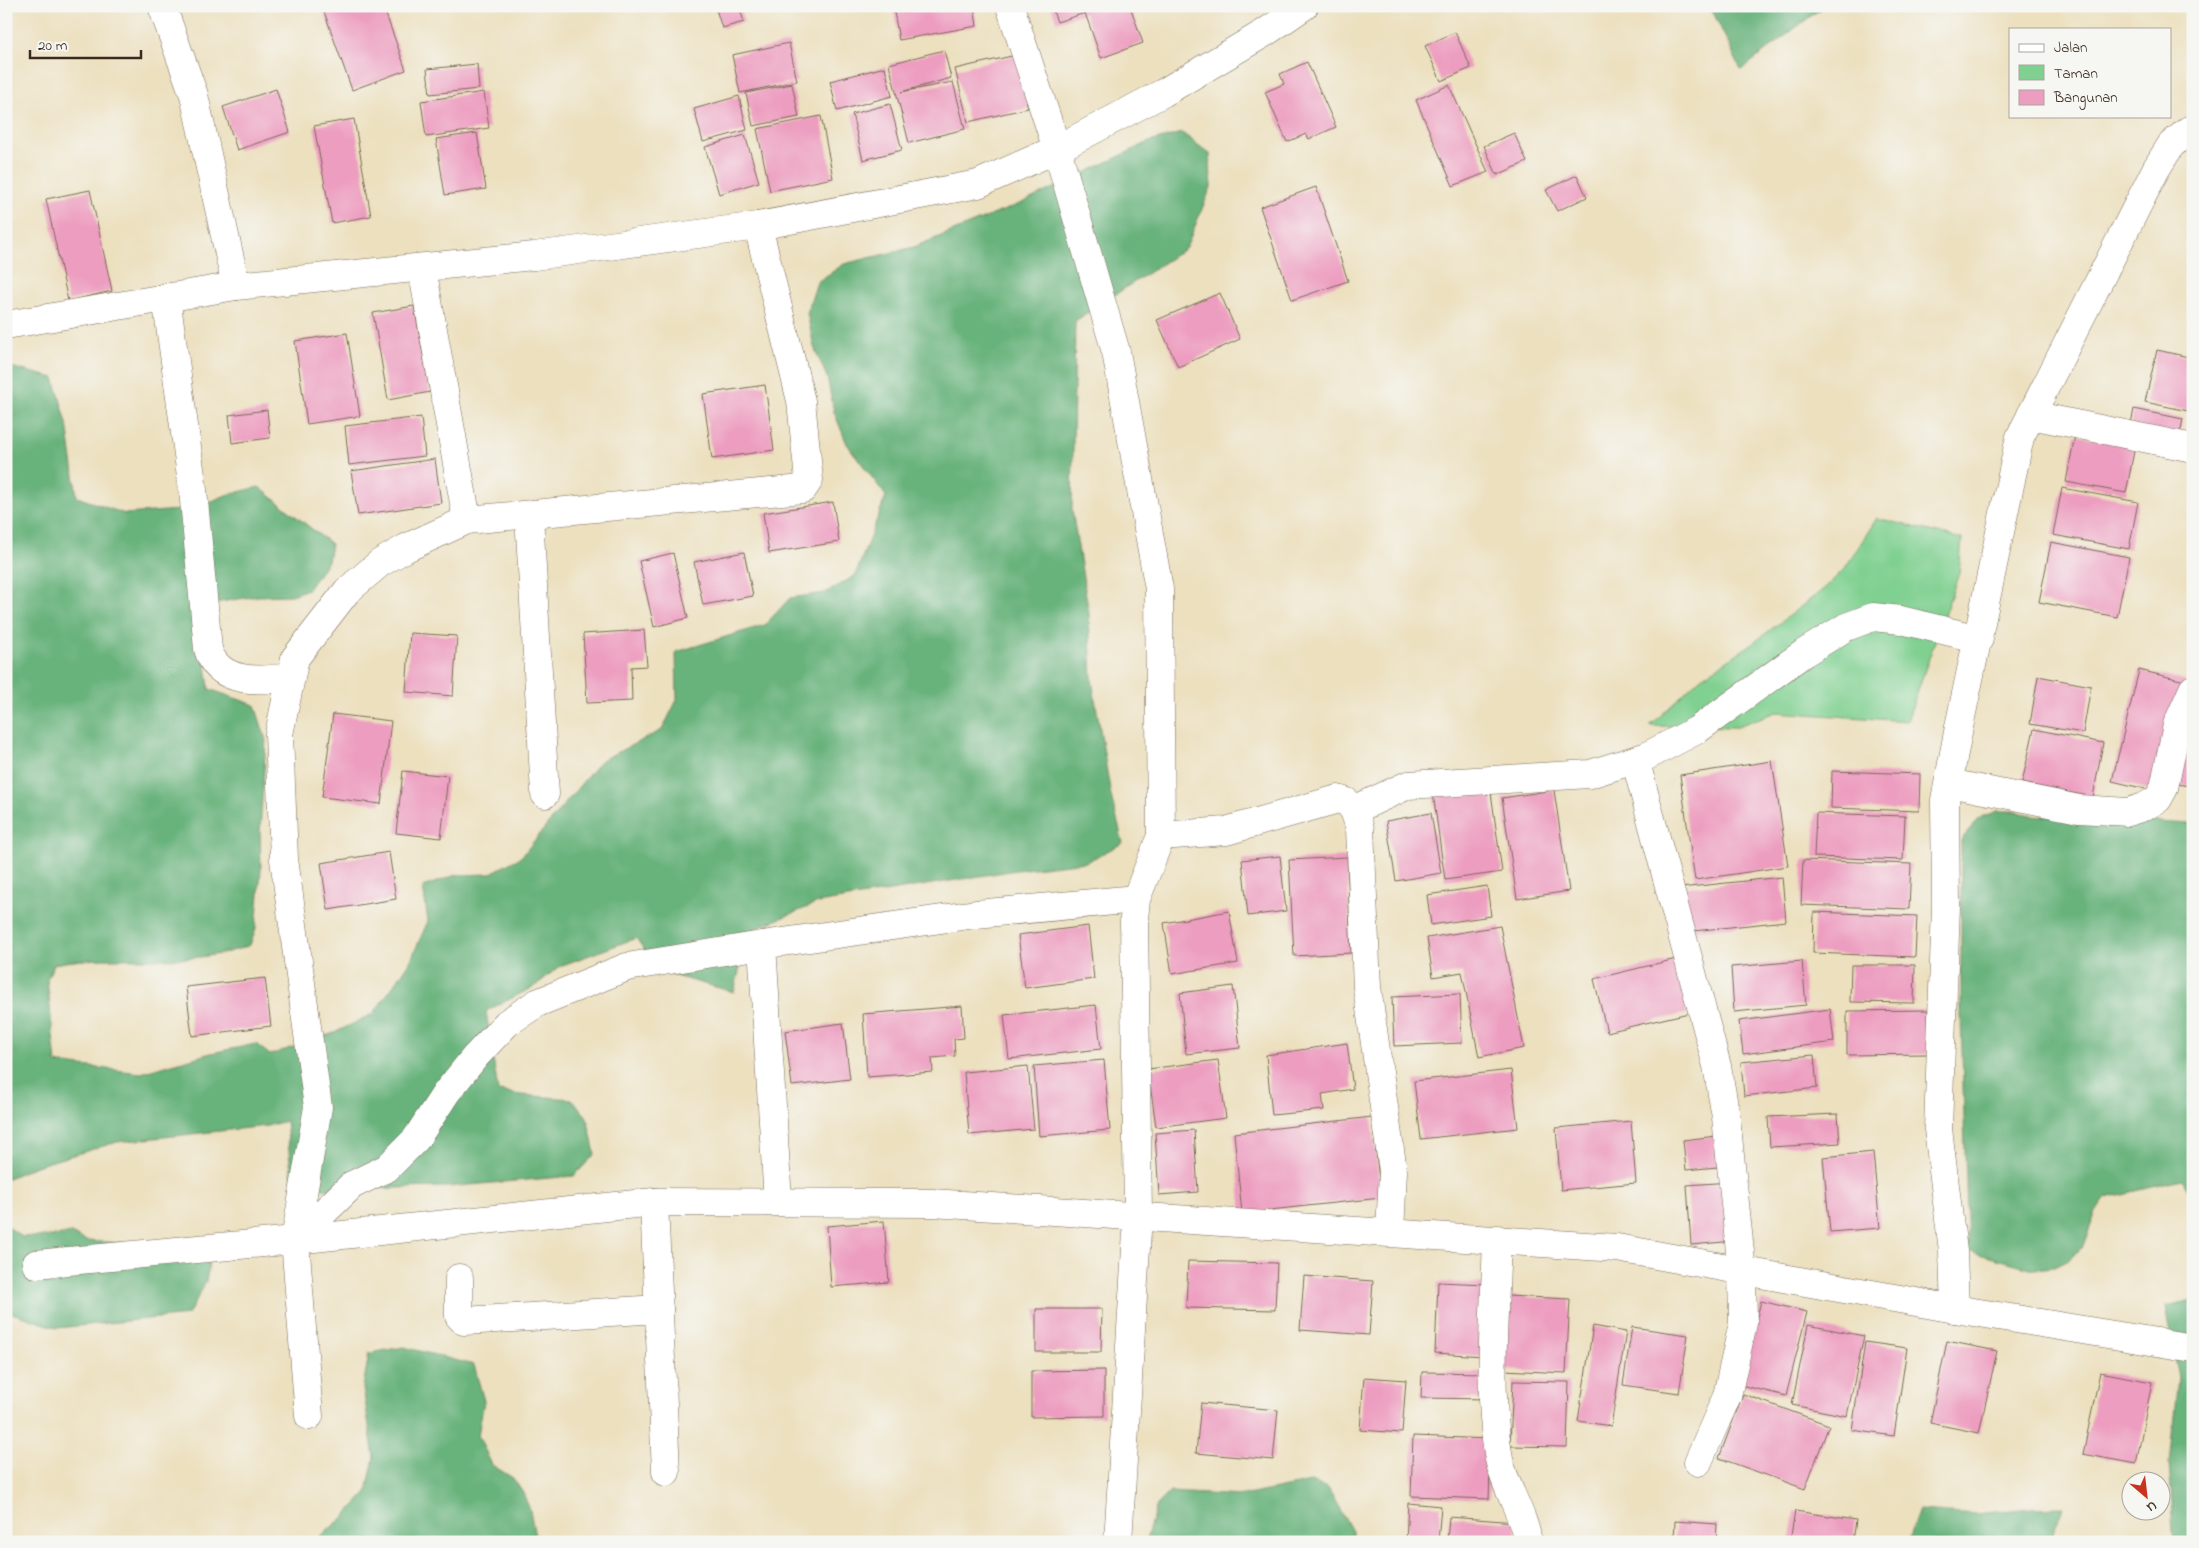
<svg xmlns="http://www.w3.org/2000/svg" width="2199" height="1548" font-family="'Indie Flower',sans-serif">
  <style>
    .green { fill: #80d091; stroke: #5e7d58 }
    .forest { fill: #68b27b; stroke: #526e4c }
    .building { fill: #ed9dc0 }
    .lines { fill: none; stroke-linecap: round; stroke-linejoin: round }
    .minor-casing { stroke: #796a56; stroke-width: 29 }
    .minor { stroke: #fff; stroke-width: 28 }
  </style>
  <rect width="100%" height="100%" fill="#f6f6f2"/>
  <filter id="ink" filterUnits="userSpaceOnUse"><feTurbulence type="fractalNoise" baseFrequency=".02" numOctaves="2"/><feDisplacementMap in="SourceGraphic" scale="10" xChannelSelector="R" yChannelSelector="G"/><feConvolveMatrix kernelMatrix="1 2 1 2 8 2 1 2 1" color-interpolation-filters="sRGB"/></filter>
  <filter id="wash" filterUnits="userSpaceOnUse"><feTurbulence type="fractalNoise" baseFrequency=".0096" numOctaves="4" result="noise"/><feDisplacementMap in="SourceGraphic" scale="20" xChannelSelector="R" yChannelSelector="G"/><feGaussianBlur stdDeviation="1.12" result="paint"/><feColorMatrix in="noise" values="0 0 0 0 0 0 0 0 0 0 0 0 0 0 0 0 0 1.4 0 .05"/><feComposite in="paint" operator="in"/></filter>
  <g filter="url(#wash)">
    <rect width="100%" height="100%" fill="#ece0bf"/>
    <polygon class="green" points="1877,518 1962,539 1959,573 1907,721 1776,712 1735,727 1650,726 1700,678 1752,644 1825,588 1845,568"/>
    <g class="forest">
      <polygon points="1710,6 1824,6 1741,70"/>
      <path d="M 1182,133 L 1210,154 L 1211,187 L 1186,248 L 1075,321 L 1072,510 L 1089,614 L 1092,680 L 1111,796 L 1123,843 L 1086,862 L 1016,870 L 818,903 L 749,931 L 734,992 L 660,972 L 636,938 L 560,966 L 534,987 L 486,1011 L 498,1091 L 521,1095 L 572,1099 L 587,1117 L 595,1154 L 574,1176 L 446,1187 L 293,1190 L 286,1121 L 267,1126 L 117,1142 L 36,1166 L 6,1179 L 6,357 L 11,367 L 54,378 L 67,423 L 77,497 L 125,514 L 193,509 L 226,495 L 259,487 L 331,544 L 328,561 L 308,589 L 292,595 L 257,596 L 220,602 L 205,614 L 202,631 L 209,689 L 255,705 L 266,740 L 260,831 L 261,870 L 256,928 L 250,945 C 188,970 119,951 54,964 L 47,979 L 56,1063 L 141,1073 L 211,1053 L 256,1044 L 270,1055 L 334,1033 L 373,1014 L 409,964 L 428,921 L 423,887 L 456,875 L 489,874 L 521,857 L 600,761 L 662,730 L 677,700 L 676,652 L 765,625 L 790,598 L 825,593 L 855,576 L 886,496 L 847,444 L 834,412 L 827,377 L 814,347 L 807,313 L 817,282 L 844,264 L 914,247 L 1022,203 L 1149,142 Z"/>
      <polygon points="1997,811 2014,811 2030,815 2193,824 2193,1267 2191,1195 2182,1180 2106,1198 2096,1212 2082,1248 2068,1260 2054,1267 2034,1269 1968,1251 1961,1017 1961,840 1981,817"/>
      <polygon points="6,1225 22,1237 55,1236 71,1233 86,1241 179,1246 209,1263 206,1282 188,1315 57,1328 6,1311"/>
      <polygon points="2193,1300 2193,1542 2175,1542 2169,1463 2178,1378 2165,1306"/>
      <polygon points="404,1347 474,1365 484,1401 478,1435 492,1465 513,1478 523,1493 530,1510 536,1542 305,1542 318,1538 344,1517 367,1492 374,1457 363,1388 369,1353"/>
      <polygon points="1311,1482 1328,1488 1353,1533 1354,1542 1145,1542 1157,1505 1170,1492 1242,1496"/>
      <polygon points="2063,1507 2049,1542 1907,1542 1919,1510 1977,1514 2030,1508"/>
    </g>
    <g id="blocks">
      <g class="building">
        <polygon points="322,6 383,6 406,70 352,90"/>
        <polygon points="715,6 739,6 744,22 722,28"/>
        <polygon points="893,6 974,6 977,26 899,40"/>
        <polygon points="1051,6 1130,6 1143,43 1101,58 1085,13 1057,22"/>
        <polygon points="1455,32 1471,68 1441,81 1425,46"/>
        <polygon points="789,43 797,81 740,93 732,55"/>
        <polygon points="944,50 951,78 901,92 953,82 965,129 909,143 889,64"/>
        <polygon points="1016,55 1028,108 968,122 955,69"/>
        <polygon points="1307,62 1336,127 1309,139 1306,134 1287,142 1265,92 1284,84 1280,74"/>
        <polygon points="477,64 479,89 430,94 427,69"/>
        <polygon points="885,67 892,96 837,111 830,81"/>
        <polygon points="792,84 799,117 753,126 746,93"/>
        <polygon points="1449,85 1488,172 1453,186 1416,100"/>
        <polygon points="276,89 290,132 237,150 223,107"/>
        <polygon points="484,92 489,128 426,137 421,101"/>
        <polygon points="739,96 747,130 703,142 694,109"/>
        <polygon points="890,104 902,150 863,160 852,114"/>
        <polygon points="821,116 833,178 770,191 757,129"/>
        <polygon points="354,119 371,216 332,223 314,126"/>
        <polygon points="477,133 486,189 445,195 436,139"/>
        <polygon points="1514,133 1527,162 1497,175 1484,146"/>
        <polygon points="745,135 759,182 719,194 705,147"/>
        <polygon points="1577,175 1587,197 1557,211 1546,190"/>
        <polygon points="1316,187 1348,281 1292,300 1260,207"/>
        <polygon points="90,190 112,291 68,301 46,199"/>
        <polygon points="1220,293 1240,339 1178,367 1157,320"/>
        <polygon points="414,306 430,392 388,400 373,313"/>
        <polygon points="347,333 360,416 307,424 295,341"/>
        <polygon points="2157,350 2193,358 2193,412 2145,402"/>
        <polygon points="765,385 774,450 712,459 703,394"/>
        <polygon points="2134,409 2183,419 2179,439 2130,429"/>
        <polygon points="267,410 270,438 232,443 229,415"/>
        <polygon points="421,417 425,456 349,465 345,426"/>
        <polygon points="2075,435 2135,446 2126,493 2066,482"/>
        <polygon points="435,459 441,503 358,515 351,471"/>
        <polygon points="2062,488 2138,502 2129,549 2053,535"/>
        <polygon points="833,502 839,542 769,553 763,513"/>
        <polygon points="2051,542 2129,557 2117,617 2039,602"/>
        <polygon points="744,552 753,596 703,605 694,562"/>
        <polygon points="673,553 688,618 654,627 639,561"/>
        <polygon points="644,630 647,666 631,667 632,701 587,703 583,634"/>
        <polygon points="410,633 457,636 453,696 406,692"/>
        <polygon points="2139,670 2185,681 2159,792 2112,781"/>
        <polygon points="2038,676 2091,686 2083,733 2030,724"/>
        <polygon points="333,714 391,721 381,804 322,797"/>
        <polygon points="2180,728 2193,731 2193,787 2168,782"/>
        <polygon points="2034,729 2103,743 2093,797 2022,783"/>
        <polygon points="1772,761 1788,866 1695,880 1680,775"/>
        <polygon points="403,771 448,776 441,838 396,833"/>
        <polygon points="1832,771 1920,774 1919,811 1831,808"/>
        <polygon points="1490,785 1502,872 1445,880 1433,793"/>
        <polygon points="1554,790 1569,891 1517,899 1502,798"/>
        <polygon points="1431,813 1441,873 1396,881 1386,821"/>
        <polygon points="1816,813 1905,816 1903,860 1814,857"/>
        <polygon points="389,852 396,899 328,910 321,863"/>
        <polygon points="1280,856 1286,911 1248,916 1242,860"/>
        <polygon points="1347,857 1351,953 1294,956 1289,860"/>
        <polygon points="1803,860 1911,864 1909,909 1801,905"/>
        <polygon points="1782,877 1786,921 1684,932 1680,888"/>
        <polygon points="1487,886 1491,916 1431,925 1427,895"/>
        <polygon points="1229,911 1238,963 1172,974 1164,923"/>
        <polygon points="1814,912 1917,916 1915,957 1813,953"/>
        <polygon points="1088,926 1094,979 1025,988 1018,935"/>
        <polygon points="1500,926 1524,1048 1479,1057 1462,972 1433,977 1427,938"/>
        <polygon points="1680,958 1693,1012 1607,1032 1594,979"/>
        <polygon points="1802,961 1806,1005 1734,1012 1731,967"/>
        <polygon points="1851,965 1915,965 1914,1003 1850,1002"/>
        <polygon points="265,978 271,1026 192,1036 186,987"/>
        <polygon points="1233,986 1240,1048 1186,1054 1180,993"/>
        <polygon points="1460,994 1462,1043 1394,1046 1392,997"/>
        <polygon points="1096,1005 1101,1049 1009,1059 1004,1015"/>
        <polygon points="962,1006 964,1038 954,1039 955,1056 932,1058 933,1072 867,1077 863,1014"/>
        <polygon points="1830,1009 1834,1042 1743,1054 1739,1021"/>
        <polygon points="1928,1010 1928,1054 1847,1055 1847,1011"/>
        <polygon points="843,1023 850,1079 792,1086 785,1031"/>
        <polygon points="1347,1043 1353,1089 1322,1094 1324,1110 1272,1115 1266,1055"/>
        <polygon points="1814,1055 1817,1088 1744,1096 1741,1062"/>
        <polygon points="1104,1060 1110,1130 1039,1136 1034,1066"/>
        <polygon points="1218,1060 1226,1118 1156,1127 1148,1069"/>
        <polygon points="1028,1066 1034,1129 969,1135 964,1072"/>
        <polygon points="1511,1070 1518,1128 1421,1139 1414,1081"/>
        <polygon points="1838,1114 1840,1143 1770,1147 1768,1117"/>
        <polygon points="1372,1117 1381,1198 1242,1213 1234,1133"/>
        <polygon points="1631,1121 1636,1183 1561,1190 1556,1128"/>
        <polygon points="1194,1130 1198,1192 1159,1195 1155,1133"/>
        <polygon points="1725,1135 1728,1166 1686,1170 1683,1140"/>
        <polygon points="1873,1152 1880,1228 1830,1232 1823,1157"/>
        <polygon points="1730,1182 1735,1241 1691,1245 1687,1185"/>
        <polygon points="884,1221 889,1282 831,1287 827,1226"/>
        <polygon points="1188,1261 1277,1263 1275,1310 1186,1308"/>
        <polygon points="1304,1276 1373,1281 1369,1335 1300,1330"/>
        <polygon points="1438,1282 1487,1284 1484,1356 1435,1353"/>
        <polygon points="1507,1296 1570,1299 1566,1373 1503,1370"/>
        <polygon points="1761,1301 1807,1312 1786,1396 1740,1385"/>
        <polygon points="1036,1309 1102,1309 1101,1352 1036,1352"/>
        <polygon points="1808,1325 1864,1336 1847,1416 1792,1405"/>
        <polygon points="1593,1326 1626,1332 1611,1426 1578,1421"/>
        <polygon points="1632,1327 1688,1335 1679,1393 1623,1385"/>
        <polygon points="1947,1341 1997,1351 1979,1433 1930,1423"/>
        <polygon points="1865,1342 1907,1348 1894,1436 1852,1430"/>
        <polygon points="1104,1370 1104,1416 1031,1417 1031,1371"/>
        <polygon points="1422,1372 1489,1373 1488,1399 1421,1398"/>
        <polygon points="2100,1372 2152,1382 2136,1464 2083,1454"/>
        <polygon points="1364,1377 1406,1380 1402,1433 1360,1430"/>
        <polygon points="1513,1381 1569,1382 1567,1447 1510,1446"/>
        <polygon points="1743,1394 1829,1425 1805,1489 1719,1458"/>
        <polygon points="1201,1403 1278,1410 1273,1460 1196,1453"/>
        <polygon points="1413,1436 1491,1439 1489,1499 1411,1496"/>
        <polygon points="1408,1503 1441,1506 1438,1542 1406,1542"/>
        <polygon points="1795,1511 1856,1520 1853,1542 1790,1542"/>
        <polygon points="1449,1517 1516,1522 1515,1542 1447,1542"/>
        <polygon points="1675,1521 1717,1524 1716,1542 1674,1542"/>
      </g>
    </g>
  </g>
  <g filter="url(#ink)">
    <use href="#blocks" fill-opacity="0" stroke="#796a56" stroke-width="1"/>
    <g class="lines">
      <defs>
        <g id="minor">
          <polyline points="162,6 194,95 236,286"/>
          <polyline points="1010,6 1057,149 1116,352 1159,589 1161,836 1136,899 1134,919 1138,1215 1118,1542"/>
          <polyline points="422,268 467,520"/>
          <path d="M 166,297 L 193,490 L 208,649 C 218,685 261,681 291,677"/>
          <polyline points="6,325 236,286 534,256 758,226 978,184 1057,149 1163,93 1266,32 1304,6"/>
          <polyline points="2031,415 2193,448"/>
          <polyline points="529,515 545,794"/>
          <polyline points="1633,761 1638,770 1717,1066 1726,1117 1742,1271 1743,1323 1727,1396 1698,1462"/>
          <polyline points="1949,783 2079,809 2128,812 2144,807 2158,799 2164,788 2177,725 2193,689"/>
          <polyline points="1161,836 1226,831 1338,799 1347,802 1354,810"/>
          <polyline points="654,1202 666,1472"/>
          <polyline points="778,1202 762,945 976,914 1136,899"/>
          <polyline points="1390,1232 1393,1171 1367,987 1360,829 1354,810 1408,785 1590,774 1647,756 1697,730 1804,653 1846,627 1873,617 1901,620 1979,639"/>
          <path d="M 1497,1239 C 1495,1309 1487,1392 1499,1459 C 1505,1488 1524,1514 1528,1542"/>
          <polyline points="295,1240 352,1185 387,1168 416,1139 446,1093 475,1057 507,1023 537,1003 627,967 762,945"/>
          <polyline points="36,1264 295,1240 654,1202 932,1203 1617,1248 1955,1309 2193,1348"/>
          <polyline points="459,1278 459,1316 464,1321 659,1309"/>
          <polyline points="1955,1309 1953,1251 1938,1129 1946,906 1945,800 1959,727 2020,437 2156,169 2171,145 2189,130 2193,130"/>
          <polyline points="309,1416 295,1240 318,1107 284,859 279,734 295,658 347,591 380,563 406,548 467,520 803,489 809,480 801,401 758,226"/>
        </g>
      </defs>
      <use href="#minor" class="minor-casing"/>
      <use href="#minor" class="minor"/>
    </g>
  </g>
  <rect width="2199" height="1548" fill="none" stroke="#f6f6f2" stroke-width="25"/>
  <rect x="2009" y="28" width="162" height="90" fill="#f6f6f2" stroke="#aba49d"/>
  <rect x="2019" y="44" width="25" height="8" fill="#ffffff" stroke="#aba49d"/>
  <text x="2054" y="52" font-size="15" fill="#3b2a1e">Jalan</text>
  <rect x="2019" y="65" width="25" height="15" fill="#80d091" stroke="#aba49d"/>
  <text x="2054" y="78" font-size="15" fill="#3b2a1e">Taman</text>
  <rect x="2019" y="90" width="25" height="15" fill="#ed9dc0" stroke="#aba49d"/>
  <text x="2054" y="102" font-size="15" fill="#3b2a1e">Bangunan</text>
  <g transform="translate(2146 1496) rotate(152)"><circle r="24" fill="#f6f6f2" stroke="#aba49d"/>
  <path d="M0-4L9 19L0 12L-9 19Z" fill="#c8321e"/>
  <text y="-8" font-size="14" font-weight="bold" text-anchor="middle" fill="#3b2a1e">U</text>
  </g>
  <path d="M30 50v8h111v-8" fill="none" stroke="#3b2a1e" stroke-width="2.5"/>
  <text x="38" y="50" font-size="15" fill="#3b2a1e" stroke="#f6f6f2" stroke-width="4" paint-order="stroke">20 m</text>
</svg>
